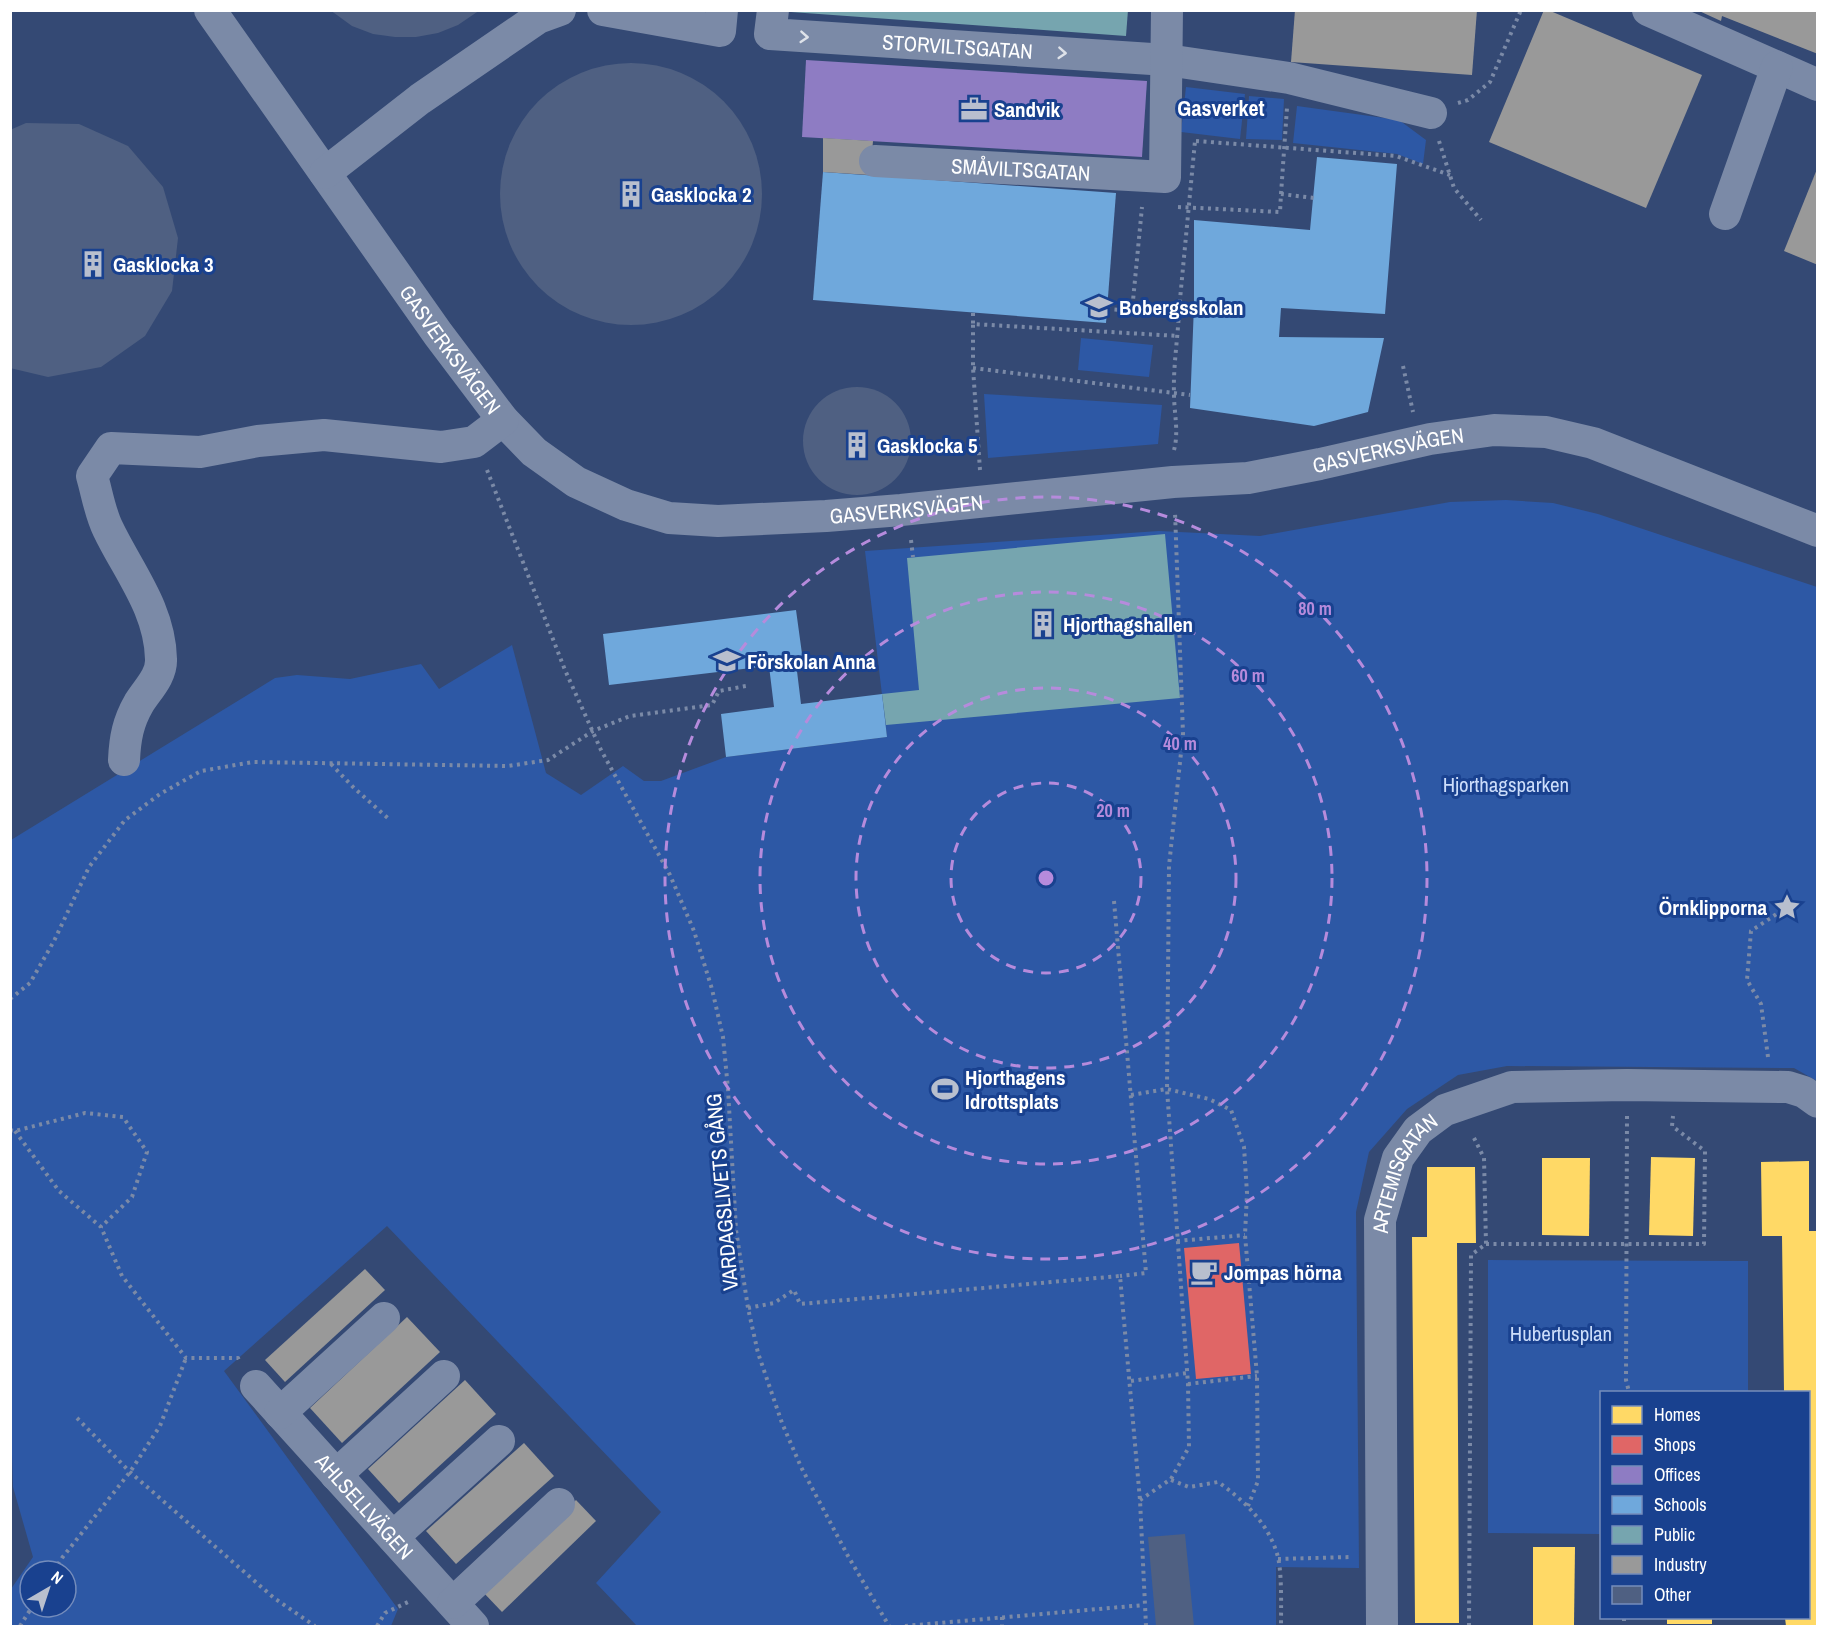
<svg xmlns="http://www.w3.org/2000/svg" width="1828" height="1637" font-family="'Archivo Narrow',sans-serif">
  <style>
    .green { fill: #2d58a5; fill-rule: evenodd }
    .homes { fill: #ffd966 }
    .shops { fill: #e06666 }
    .offices { fill: #8e7cc3 }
    .schools { fill: #6fa8dc }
    .public { fill: #76a5af }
    .industry { fill: #999 }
    .building { fill: #4f6082 }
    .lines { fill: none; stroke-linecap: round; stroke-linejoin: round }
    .path { stroke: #7b8aa7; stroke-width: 4; stroke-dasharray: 3 4.5; stroke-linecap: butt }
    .minor { stroke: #7b8aa7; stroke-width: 32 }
    .path-bridge { stroke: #7b8aa7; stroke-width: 4; stroke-dasharray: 3 4.5; stroke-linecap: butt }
    .oneway { stroke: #dee2e9 }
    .ring { fill: none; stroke: #b68bdc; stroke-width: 3; stroke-dasharray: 10 8 }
    .labels { text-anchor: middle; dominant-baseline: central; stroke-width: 6; stroke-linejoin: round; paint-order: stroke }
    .street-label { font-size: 21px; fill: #fff; stroke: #19418f }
    .poi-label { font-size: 21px; font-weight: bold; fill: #fff; stroke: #19418f; text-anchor: start }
    .park-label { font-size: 21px; fill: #ccddfa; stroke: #19418f }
    .neighbourhood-label { font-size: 22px; font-weight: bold; fill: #fff; stroke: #19418f }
    .centre { fill: #b68bdc; stroke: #19418f; stroke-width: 3 }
    .ring-label { font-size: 18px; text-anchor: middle; font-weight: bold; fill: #b68bdc; stroke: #19418f; stroke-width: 6; stroke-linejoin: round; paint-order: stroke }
  </style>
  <rect width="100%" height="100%" fill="#344974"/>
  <g class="green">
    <polygon points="1186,87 1245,94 1240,139 1181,132"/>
    <polygon points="1249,96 1284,99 1282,140 1246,139"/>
    <polygon points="1297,106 1399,120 1426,140 1423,164 1397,154 1293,143"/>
    <polygon points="1081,338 1153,345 1149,377 1078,370"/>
    <polygon points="984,394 1162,405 1158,444 988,458"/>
    <path d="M 1506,500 L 1553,503 L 1598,514 L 1817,587 L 1817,1081 L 1794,1068 L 1507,1066 L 1458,1075 L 1407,1109 L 1369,1152 L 1356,1212 L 1359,1568 L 1276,1567 L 1276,1626 L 637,1626 L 596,1583 L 661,1512 L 387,1226 L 224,1371 L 398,1609 L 391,1626 L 11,1626 L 11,1589 L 33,1557 L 13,1487 L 11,1423 L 11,840 L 275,678 L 297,675 L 350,679 L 421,664 L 439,689 L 512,645 L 546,773 L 581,795 L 623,766 L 644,781 L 661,781 L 726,757 L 887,737 L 865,551 L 1159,531 L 1260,536 L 1450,502 ZM 30,1571 L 66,1571 L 66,1607 L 30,1607 Z"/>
    <polygon points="1488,1260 1748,1261 1748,1392 1602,1392 1601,1534 1488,1533"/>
  </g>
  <g class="homes">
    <polygon points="1651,1157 1695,1158 1693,1236 1649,1235"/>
    <polygon points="1542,1158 1590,1158 1589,1236 1542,1235"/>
    <polygon points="1809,1161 1809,1231 1818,1231 1818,1626 1786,1626 1785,1618 1808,1618 1808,1392 1784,1392 1782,1236 1762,1236 1761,1162"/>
    <polygon points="1427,1167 1475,1167 1476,1243 1457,1243 1459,1623 1415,1623 1412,1237 1427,1237"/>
    <polygon points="1533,1547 1575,1547 1574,1625 1533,1625"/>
    <rect x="1667" y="1618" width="45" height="6"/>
  </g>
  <polygon class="shops" points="1239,1243 1251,1374 1196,1379 1184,1248"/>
  <polygon class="offices" points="806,60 1147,81 1142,157 802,137"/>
  <g class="schools">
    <polygon points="1317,157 1397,164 1385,314 1281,308 1279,337 1384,338 1368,412 1314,426 1190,408 1194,305 1194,220 1310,230"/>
    <polygon points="823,172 1116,193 1106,323 813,300"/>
    <polygon points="796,610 803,661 796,663 801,704 882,694 887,737 726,757 721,714 774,707 769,666 609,685 603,634"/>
  </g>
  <g class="public">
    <polygon points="791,10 1128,10 1126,36 791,12"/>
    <polygon points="1165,534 1180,698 886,725 882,694 919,690 907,558"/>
  </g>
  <g class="industry">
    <polygon points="1295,10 1477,10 1472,75 1291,62"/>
    <polygon points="1544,10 1548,10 1702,75 1646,208 1489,142"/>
    <polygon points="1697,10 1818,10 1818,54 1722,16 1721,21"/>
    <polygon points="823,138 873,141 870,175 823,172"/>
    <polygon points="1817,169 1818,169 1818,265 1784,251"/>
    <polygon points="365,1269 385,1290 285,1382 265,1360"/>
    <polygon points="407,1317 440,1352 342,1443 310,1408"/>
    <polygon points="465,1380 496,1414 399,1503 368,1469"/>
    <polygon points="524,1443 554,1476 456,1564 426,1531"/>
    <polygon points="576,1500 596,1521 502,1612 482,1591"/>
  </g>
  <g class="building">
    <polygon points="330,10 480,10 458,25 438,33 416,37 395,37 373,34 352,26"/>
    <circle cx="631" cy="194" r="131"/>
    <polygon points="26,123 79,124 128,146 163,187 178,238 172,291 145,336 101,367 48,377 10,368 10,130"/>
    <circle cx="857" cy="441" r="54"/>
    <polygon points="1185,1534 1194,1626 1156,1626 1148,1537"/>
  </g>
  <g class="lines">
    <g class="path">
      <polyline points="1458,103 1468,100 1490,82 1521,10"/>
      <polyline points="1196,141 1396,156 1450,175"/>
      <polyline points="1439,141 1454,188 1481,220"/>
      <polyline points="1281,194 1287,108"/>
      <polyline points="1178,207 1280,212 1281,194 1314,198"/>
      <polyline points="1107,309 1132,311 1142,207"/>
      <polyline points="973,313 973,324"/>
      <polyline points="1403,366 1413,412"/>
      <polyline points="973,368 1190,395"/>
      <path d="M 1174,450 C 1179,432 1174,413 1174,394 C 1173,366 1178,338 1179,310"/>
      <polyline points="487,470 565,670 601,750 670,875 694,931 712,989 723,1037 728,1089 736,1230 748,1308 758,1353 782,1423 801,1467 848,1556 889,1626"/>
      <polyline points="980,470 973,368 973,324 1178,336"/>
      <polyline points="911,540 913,557"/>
      <polyline points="331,764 354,788 390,820"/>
      <polyline points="1114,901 1146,1273 1120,1276"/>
      <polyline points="10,999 30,983 54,941 89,867 125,820 160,794 201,771 253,762 508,766 548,760 593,731 630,716 712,705 719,691 746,686"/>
      <polyline points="1768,1057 1761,1004 1747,980 1751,931 1787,907"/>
      <polyline points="1131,1095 1167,1089 1209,1099 1231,1110 1244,1147 1247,1193 1245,1235 1257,1376 1258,1481 1248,1506"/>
      <polyline points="1627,1116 1626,1380 1629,1392"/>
      <polyline points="10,1130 15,1131 85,1113 123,1117 147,1152 132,1197 101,1227"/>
      <polyline points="15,1131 59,1191 101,1227 122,1276 186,1358 238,1358 239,1360"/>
      <polyline points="1177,1241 1245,1235"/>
      <polyline points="1486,1244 1704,1244 1705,1151 1672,1126 1673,1116"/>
      <polyline points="748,1308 774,1303 794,1290 800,1304 1120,1276 1140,1500 1146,1626"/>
      <polyline points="1131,1381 1187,1373"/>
      <polyline points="1188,1384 1257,1376"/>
      <polyline points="77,1418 130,1472 274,1598 315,1626"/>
      <path d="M 1171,1480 L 1189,1487 L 1218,1482 C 1245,1501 1269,1524 1278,1557 C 1282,1575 1281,1607 1281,1626"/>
      <polyline points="1140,1500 1171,1479 1189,1447 1188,1384 1167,1089 1169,866 1183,734 1175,512"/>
      <polyline points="1278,1559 1350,1557"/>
      <polyline points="54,1571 62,1558 130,1472 160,1426 186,1358"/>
      <polyline points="1002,1617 1002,1626"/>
      <polyline points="1624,1618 1624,1626"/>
      <polyline points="20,1626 32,1607"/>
      <polyline points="377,1626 385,1613 408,1602"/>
      <polyline points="905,1626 1144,1605"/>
      <polyline points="1469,1626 1471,1255 1486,1244 1484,1158 1472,1134"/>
    </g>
    <g class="minor">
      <path id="s1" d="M 210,10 L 438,334 L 503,420 L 534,452 L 576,482 L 626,505 L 669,518 L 718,521 L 826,516 L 901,510 L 1173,482 L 1248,478 L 1320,464 L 1430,439 L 1494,430 L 1546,432 L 1593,443 L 1818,531"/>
      <polyline points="603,10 720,31 722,10"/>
      <path id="s2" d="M 773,10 L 770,34 L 1167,60 L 1289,78 L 1431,113"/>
      <polyline points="1648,10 1818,85"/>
      <path id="s3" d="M 875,161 L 1165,177 L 1167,10"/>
      <polyline points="325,173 420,99 538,18 560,10"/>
      <polyline points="1725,214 1777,67"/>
      <path d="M 124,760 C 125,738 128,722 139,703 C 147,690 162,676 161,659 C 160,609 128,571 108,529 C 100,513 97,493 92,476 L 111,448 L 200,452 L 258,441 L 324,435 L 441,447 L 474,442 L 503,420"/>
      <path id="s4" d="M 256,1386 L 473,1626"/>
      <polyline points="280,1413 384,1318"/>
      <polyline points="336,1475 444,1376"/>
      <polyline points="393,1537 499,1441"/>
      <polyline points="453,1603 559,1504"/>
      <path id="s5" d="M 1382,1626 L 1380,1220 L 1398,1158 L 1418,1130 L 1445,1110 L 1512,1087 L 1627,1085 L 1788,1087 L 1804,1092 L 1818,1102"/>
    </g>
    <polyline class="path-bridge" points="1179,310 1195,141"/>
  </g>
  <defs><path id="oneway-chevron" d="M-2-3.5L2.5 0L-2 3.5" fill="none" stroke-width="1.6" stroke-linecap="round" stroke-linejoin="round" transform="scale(1.5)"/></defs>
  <g class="oneway">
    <use href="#oneway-chevron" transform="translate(804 37) rotate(4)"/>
    <use href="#oneway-chevron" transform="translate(1062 53) rotate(4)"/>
  </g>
  <g class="ring">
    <circle cx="1046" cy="878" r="95"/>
    <circle cx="1046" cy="878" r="190"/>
    <circle cx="1046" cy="878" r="286"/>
    <circle cx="1046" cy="878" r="381"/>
  </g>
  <defs>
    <symbol id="office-bare" viewBox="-9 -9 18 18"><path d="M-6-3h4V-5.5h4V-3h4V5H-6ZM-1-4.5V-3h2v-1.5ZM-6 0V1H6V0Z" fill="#b8bfce" stroke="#19418f" stroke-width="2.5" paint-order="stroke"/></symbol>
    <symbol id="building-bare" viewBox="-9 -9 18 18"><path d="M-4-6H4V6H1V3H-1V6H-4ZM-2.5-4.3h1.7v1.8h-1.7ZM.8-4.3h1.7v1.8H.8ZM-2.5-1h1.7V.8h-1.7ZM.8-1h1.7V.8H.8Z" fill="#b8bfce" stroke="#19418f" stroke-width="2.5" paint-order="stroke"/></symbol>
    <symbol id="school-bare" viewBox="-9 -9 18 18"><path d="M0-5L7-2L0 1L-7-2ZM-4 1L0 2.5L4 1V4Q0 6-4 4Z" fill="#b8bfce" stroke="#19418f" stroke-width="2.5" paint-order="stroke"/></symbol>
    <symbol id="sight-bare" viewBox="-9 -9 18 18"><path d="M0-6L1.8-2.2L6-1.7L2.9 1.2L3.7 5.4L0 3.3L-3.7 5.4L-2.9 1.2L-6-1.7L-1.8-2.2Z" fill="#b8bfce" stroke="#19418f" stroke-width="2.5" paint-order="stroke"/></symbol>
    <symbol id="stadium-bare" viewBox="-9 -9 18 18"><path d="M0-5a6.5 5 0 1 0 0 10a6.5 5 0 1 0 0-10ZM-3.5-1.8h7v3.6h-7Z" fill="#b8bfce" stroke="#19418f" stroke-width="2.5" paint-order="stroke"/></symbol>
    <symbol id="cafe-bare" viewBox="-9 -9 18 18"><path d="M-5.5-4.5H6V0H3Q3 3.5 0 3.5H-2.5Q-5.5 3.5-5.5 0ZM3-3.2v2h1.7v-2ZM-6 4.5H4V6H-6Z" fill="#b8bfce" stroke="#19418f" stroke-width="2.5" paint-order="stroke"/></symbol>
  </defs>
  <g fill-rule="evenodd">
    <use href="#office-bare" x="955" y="90" width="38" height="38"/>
    <use href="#building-bare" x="612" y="175" width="38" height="38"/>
    <use href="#building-bare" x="74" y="245" width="38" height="38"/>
    <use href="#school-bare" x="1080" y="288" width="38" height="38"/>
    <use href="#building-bare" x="838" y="426" width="38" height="38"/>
    <use href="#building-bare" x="1024" y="605" width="38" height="38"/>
    <use href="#school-bare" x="708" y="642" width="38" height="38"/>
    <use href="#sight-bare" x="1768" y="888" width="38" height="38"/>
    <use href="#stadium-bare" x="926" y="1070" width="38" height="38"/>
    <use href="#cafe-bare" x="1185" y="1253" width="38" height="38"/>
  </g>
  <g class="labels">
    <g class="street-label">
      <text stroke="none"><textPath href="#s2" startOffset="212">STORVILTSGATAN</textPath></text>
      <text stroke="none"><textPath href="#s3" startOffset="146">SMÅVILTSGATAN</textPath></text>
      <text stroke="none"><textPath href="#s1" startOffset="416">GASVERKSVÄGEN</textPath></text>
      <text stroke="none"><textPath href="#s1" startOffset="1424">GASVERKSVÄGEN</textPath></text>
      <text stroke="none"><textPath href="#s1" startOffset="938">GASVERKSVÄGEN</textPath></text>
      <text stroke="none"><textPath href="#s5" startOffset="459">ARTEMISGATAN</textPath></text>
      <text transform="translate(722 1192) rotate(-95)">VARDAGSLIVETS GÅNG</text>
      <text stroke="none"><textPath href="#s4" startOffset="162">AHLSELLVÄGEN</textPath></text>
    </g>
    <g class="poi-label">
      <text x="994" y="109">Sandvik</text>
      <text x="651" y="194">Gasklocka 2</text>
      <text x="113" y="264">Gasklocka 3</text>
      <text x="1119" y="307">Bobergsskolan</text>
      <text x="877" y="445">Gasklocka 5</text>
      <text x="1063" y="624">Hjorthagshallen</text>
      <text x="747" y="661">Förskolan Anna</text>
      <text x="1767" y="907" text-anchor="end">Örnklipporna</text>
      <text x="965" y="1077">Hjorthagens<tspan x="965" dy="24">Idrottsplats</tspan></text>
      <text x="1224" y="1272">Jompas hörna</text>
    </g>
    <g class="park-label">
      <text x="1506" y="784">Hjorthagsparken</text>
      <text x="1561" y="1333">Hubertusplan</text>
    </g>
    <g class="neighbourhood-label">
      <text x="1221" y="108">Gasverket</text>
    </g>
  </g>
  <circle cx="1046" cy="878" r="9" class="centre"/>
  <g class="ring-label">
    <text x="1315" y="615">80 m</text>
    <text x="1248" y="682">60 m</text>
    <text x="1180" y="750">40 m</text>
    <text x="1113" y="817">20 m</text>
  </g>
  <rect width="1828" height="1637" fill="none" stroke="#ffffff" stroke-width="24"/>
  <rect x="1600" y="1391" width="210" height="228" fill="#19418f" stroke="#758dbc" stroke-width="1.5"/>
  <rect x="1612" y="1406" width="30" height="18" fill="#ffd966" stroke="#758dbc" stroke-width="1.5"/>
  <text x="1654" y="1421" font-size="18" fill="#ffffff">Homes</text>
  <rect x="1612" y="1436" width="30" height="18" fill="#e06666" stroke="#758dbc" stroke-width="1.5"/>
  <text x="1654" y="1451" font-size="18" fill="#ffffff">Shops</text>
  <rect x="1612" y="1466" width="30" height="18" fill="#8e7cc3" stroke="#758dbc" stroke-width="1.5"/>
  <text x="1654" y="1481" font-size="18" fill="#ffffff">Offices</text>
  <rect x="1612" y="1496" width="30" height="18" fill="#6fa8dc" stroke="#758dbc" stroke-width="1.5"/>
  <text x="1654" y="1511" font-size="18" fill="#ffffff">Schools</text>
  <rect x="1612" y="1526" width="30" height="18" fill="#76a5af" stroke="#758dbc" stroke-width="1.5"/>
  <text x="1654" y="1541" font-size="18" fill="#ffffff">Public</text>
  <rect x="1612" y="1556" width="30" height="18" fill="#999999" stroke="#758dbc" stroke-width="1.5"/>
  <text x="1654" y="1571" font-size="18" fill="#ffffff">Industry</text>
  <rect x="1612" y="1586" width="30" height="18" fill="#4f6082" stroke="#758dbc" stroke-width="1.5"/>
  <text x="1654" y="1601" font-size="18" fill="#ffffff">Other</text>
  <g transform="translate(48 1589) rotate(39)"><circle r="28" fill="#19418f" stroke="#758dbc" stroke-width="1.5"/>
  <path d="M0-4.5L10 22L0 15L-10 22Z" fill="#b8bfce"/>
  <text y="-9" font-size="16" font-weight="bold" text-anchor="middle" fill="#ffffff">N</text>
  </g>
</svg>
